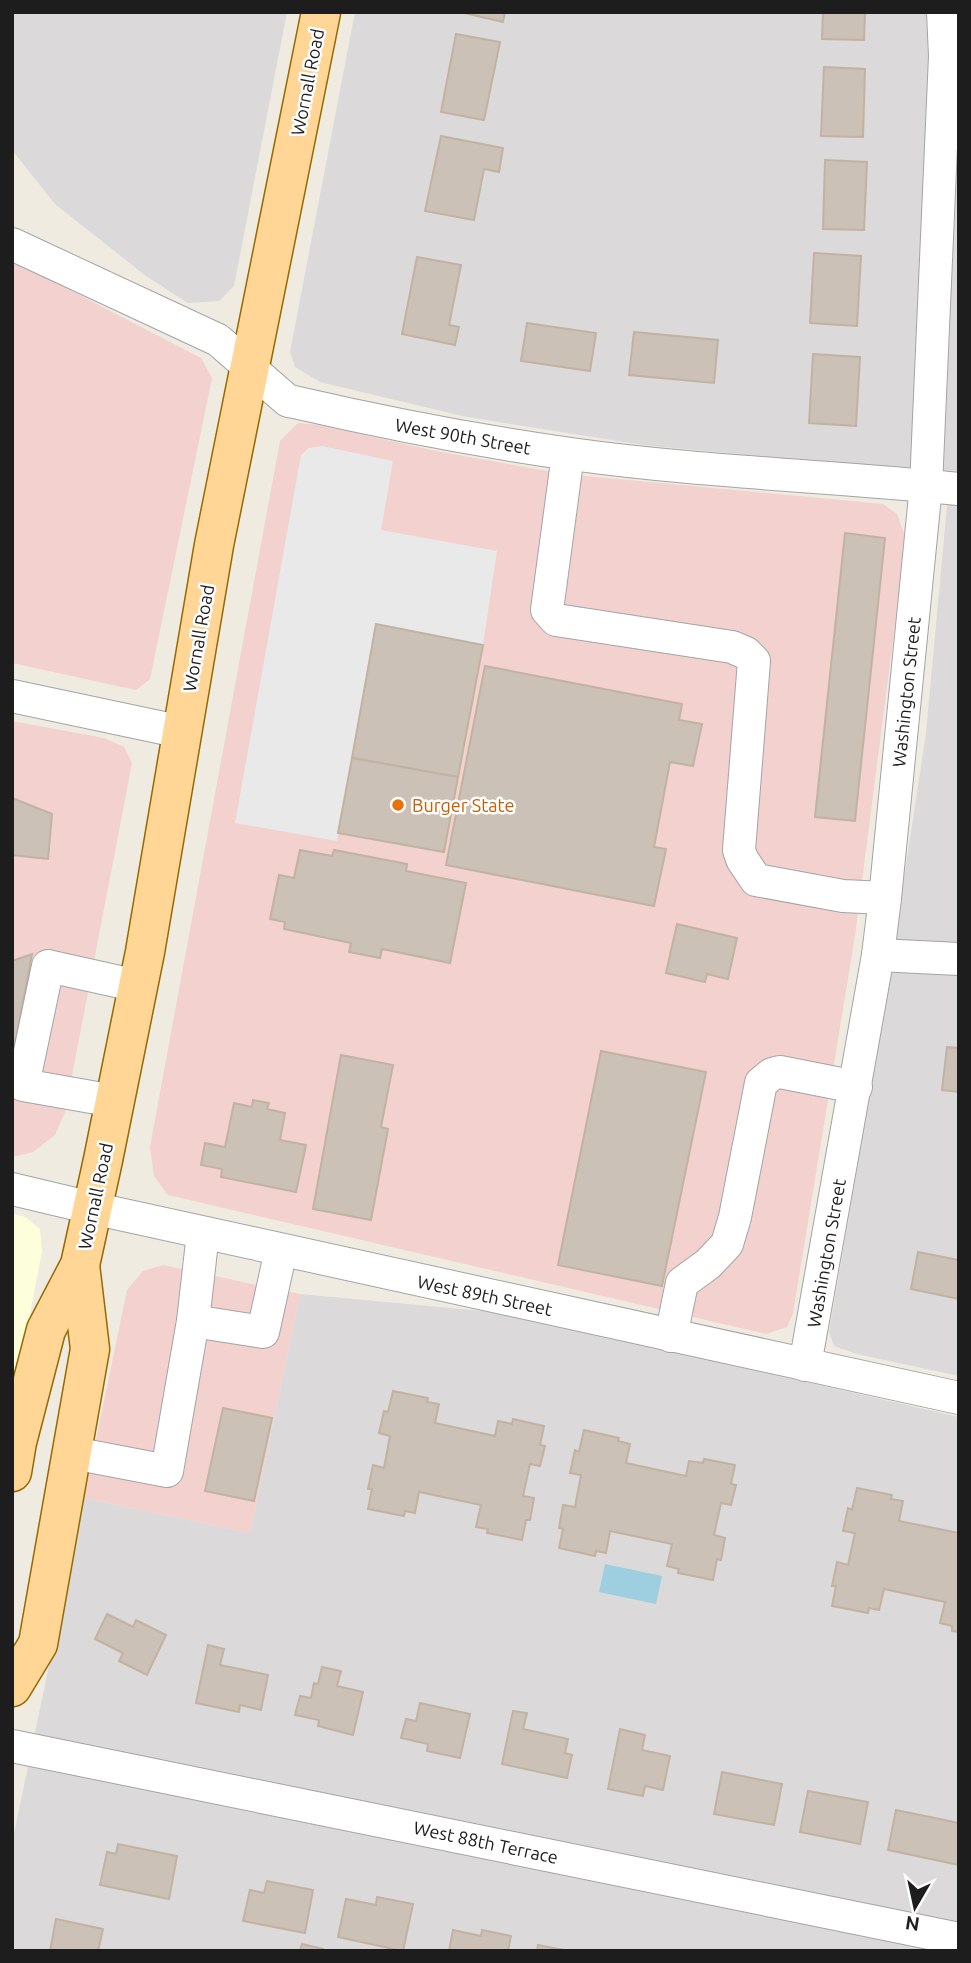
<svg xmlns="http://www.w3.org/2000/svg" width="971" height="1963" font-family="Ubuntu,sans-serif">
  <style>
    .residential { fill: #dbd9d9 }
    .commercial { fill: #f2d1ce }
    .education { fill: #fdffda }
    .parking { fill: #e9e9e9 }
    .water { fill: #9dcfe1 }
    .building { fill: #cbc1b7; stroke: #c2b2a2; stroke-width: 2 }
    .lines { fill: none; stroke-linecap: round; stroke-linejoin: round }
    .minor-casing { stroke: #a4a4a4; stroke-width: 34 }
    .major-casing { stroke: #956a00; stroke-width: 41 }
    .minor { stroke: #fff; stroke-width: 32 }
    .major { stroke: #ffd696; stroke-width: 38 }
    .food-dot { fill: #e8710a; stroke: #fff; stroke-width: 2.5 }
    .labels { text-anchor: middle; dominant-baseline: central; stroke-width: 5; stroke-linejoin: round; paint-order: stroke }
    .street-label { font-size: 18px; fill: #1d1d1d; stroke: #fff }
    .food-label { font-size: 18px; fill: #c56008; stroke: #fff; text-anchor: start }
  </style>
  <rect width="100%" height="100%" fill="#efebe1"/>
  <g class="residential">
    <polygon points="12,12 287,12 234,286 219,301 188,303 146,276 55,204 12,150"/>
    <polygon points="355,12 959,12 959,1376 857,1354 834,1346 829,1332 883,1017 926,733 950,474 643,445 467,417 320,382 295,367 290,352"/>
    <polygon points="300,1294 504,1313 959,1417 959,1951 12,1951 12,1843 84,1498 250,1533"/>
  </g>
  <g class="commercial">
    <polygon points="12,264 29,269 201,358 212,378 150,679 136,690 12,663"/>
    <polygon points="298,423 319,425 436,451 564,474 883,504 897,514 906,539 855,936 793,1313 787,1327 766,1334 168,1195 154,1176 150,1147 280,441"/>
    <polygon points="12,721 104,738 124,747 132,763 65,1112 55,1135 33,1152 12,1157"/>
    <polygon points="163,1265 300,1294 250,1533 84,1498 127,1290 143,1271"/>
  </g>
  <polygon class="education" points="12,1213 25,1217 40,1229 42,1251 12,1409"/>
  <polygon class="parking" points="322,446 393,461 381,530 497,551 483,645 376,624 337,841 235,823 301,455 309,448"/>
  <polygon class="water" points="605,1564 662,1576 656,1604 599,1592"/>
  <g class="building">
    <polygon points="460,12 505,12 503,22"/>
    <polygon points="823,12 865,12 864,40 822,39"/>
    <polygon points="456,34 500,42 484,120 441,112"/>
    <polygon points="824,67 865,69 863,137 821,136"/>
    <polygon points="441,136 503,148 499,172 484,169 474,220 425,211"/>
    <polygon points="825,160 867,162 864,230 823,229"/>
    <polygon points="814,253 861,256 857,326 810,323"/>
    <polygon points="417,257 461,265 449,325 459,327 455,345 402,334"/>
    <polygon points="527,323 596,333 590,371 521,361"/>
    <polygon points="634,332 718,340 714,383 629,375"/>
    <polygon points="813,354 860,357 856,426 809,423"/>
    <polygon points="845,533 885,538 855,821 815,817"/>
    <polygon points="376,624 483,645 458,777 352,758"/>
    <polygon points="485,666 682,704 679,720 702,724 693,766 670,762 654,847 666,849 654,906 446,865"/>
    <polygon points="352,758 458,777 444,852 338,833"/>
    <polygon points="12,798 52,814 48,859 12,855"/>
    <polygon points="300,850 332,856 334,850 407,864 406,871 466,883 450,963 382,949 380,958 349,952 351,943 284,929 285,922 270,919 279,875 294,878"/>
    <polygon points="677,924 737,938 728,979 707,974 705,982 666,973"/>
    <polygon points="32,954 12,1061 12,961"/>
    <polygon points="947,1047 959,1048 959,1092 942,1090"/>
    <polygon points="601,1051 706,1072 662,1286 558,1265"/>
    <polygon points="341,1055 393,1065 381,1127 388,1129 371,1220 313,1209"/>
    <polygon points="253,1100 269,1103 267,1109 285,1113 280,1140 306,1145 296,1192 221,1177 222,1169 201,1165 205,1143 225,1147 234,1103 252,1107"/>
    <polygon points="918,1252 959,1260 959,1299 911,1289"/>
    <polygon points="393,1391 428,1398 427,1402 439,1404 435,1423 495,1436 498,1421 512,1424 513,1419 544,1426 540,1445 545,1446 540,1466 530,1464 523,1496 534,1498 530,1520 526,1520 522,1540 487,1533 488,1529 476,1527 481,1505 419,1492 415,1513 405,1511 404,1516 368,1509 372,1489 368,1489 373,1465 384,1468 390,1436 379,1433 384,1411 388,1412"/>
    <polygon points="223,1408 272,1418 254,1501 205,1491"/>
    <polygon points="584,1430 619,1438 618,1441 630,1444 626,1463 686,1476 689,1461 703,1463 704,1459 735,1465 731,1484 736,1485 731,1505 721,1503 714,1535 725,1538 721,1560 717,1559 713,1580 678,1573 679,1569 667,1566 672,1544 610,1531 606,1553 596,1551 595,1556 559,1548 563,1529 559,1528 563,1505 575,1507 581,1475 570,1473 575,1450 579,1452"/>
    <polygon points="857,1488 892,1495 891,1499 903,1501 899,1521 959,1533 959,1632 952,1631 952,1626 940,1623 945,1602 884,1589 879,1610 869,1608 868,1613 832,1606 836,1586 832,1586 837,1562 848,1565 855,1533 843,1531 848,1508 852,1510"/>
    <polygon points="107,1614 133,1627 136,1620 166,1635 147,1675 119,1661 123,1653 95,1639"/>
    <polygon points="208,1645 224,1649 220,1665 268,1675 261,1710 240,1705 239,1712 196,1703"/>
    <polygon points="322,1667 341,1671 337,1686 363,1692 353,1735 318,1726 319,1720 295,1715 300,1696 311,1698 314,1683 318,1684"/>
    <polygon points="420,1703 470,1714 460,1758 427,1751 428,1744 401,1738 406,1719 416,1721"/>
    <polygon points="513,1711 527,1713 523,1729 568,1739 565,1753 572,1755 567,1778 502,1764"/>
    <polygon points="620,1729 645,1735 642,1750 670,1756 663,1790 645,1786 643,1796 608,1789"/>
    <polygon points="722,1772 782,1784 774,1825 714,1814"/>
    <polygon points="808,1791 868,1802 860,1844 800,1832"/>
    <polygon points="896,1810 959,1823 959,1865 888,1850"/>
    <polygon points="118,1844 177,1856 169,1899 100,1885 107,1852 116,1854"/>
    <polygon points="267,1881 313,1890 305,1933 243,1921 250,1890 264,1893"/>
    <polygon points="377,1897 413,1904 403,1951 338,1937 346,1899 376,1905"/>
    <polygon points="56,1919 103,1929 98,1951 50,1951"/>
    <polygon points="453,1930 481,1936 482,1930 511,1936 508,1951 449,1951"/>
    <polygon points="302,1944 323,1949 322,1951 300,1951"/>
    <polygon points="538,1945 569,1951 537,1951"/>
  </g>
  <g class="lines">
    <defs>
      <g id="minor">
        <path d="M 12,244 L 218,340 L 288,401 L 294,402 C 385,423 478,441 571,454 C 700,472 830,476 959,489"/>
        <polyline points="568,454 547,610 556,620 732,647 746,653 754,661 739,850 742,859 756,880 843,896 885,898"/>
        <polyline points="12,696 182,732"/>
        <polyline points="878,955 959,959"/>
        <polyline points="114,1101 23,1085 48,966 138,986"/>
        <polyline points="12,1189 92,1208 959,1398"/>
        <polyline points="193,1321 263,1332 281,1250"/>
        <polyline points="671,1336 682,1283 708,1264 727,1244 735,1217 761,1083 772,1074 780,1072 856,1087"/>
        <polyline points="805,1365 878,955 885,898 926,486 945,56 943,12"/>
        <polyline points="73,1453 167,1471 193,1321 203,1233"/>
        <polyline points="12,1746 959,1939"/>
      </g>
      <g id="major">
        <polyline points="12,1472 17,1442 46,1330 80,1265 103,1160 145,952 214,545 321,12"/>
        <polyline points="12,1687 38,1644 90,1349 80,1265"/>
      </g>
    </defs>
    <use href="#minor" class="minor-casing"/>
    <use href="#major" class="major-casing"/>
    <use href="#minor" class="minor"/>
    <use href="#major" class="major"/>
  </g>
  <circle class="food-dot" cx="398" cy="805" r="7"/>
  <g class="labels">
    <g class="street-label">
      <text transform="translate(307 82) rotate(-79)">Wornall Road</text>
      <text transform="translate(463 436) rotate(10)">West 90th Street</text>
      <text transform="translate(198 638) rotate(-80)">Wornall Road</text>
      <text transform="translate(906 692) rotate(-84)">Washington Street</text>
      <text transform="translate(95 1196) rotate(-78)">Wornall Road</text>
      <text transform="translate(826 1253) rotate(-80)">Washington Street</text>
      <text transform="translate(485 1295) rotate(12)">West 89th Street</text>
      <text transform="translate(486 1842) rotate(12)">West 88th Terrace</text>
    </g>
    <g class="food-label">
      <text x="412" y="805">Burger State</text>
    </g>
  </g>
  <rect width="971" height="1963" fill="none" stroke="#1d1d1d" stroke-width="28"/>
  <g transform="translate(915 1907) rotate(189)" stroke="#ffffff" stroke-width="5" paint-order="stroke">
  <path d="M0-5L12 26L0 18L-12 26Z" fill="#1d1d1d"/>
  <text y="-10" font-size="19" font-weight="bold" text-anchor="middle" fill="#1d1d1d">N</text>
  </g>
</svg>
